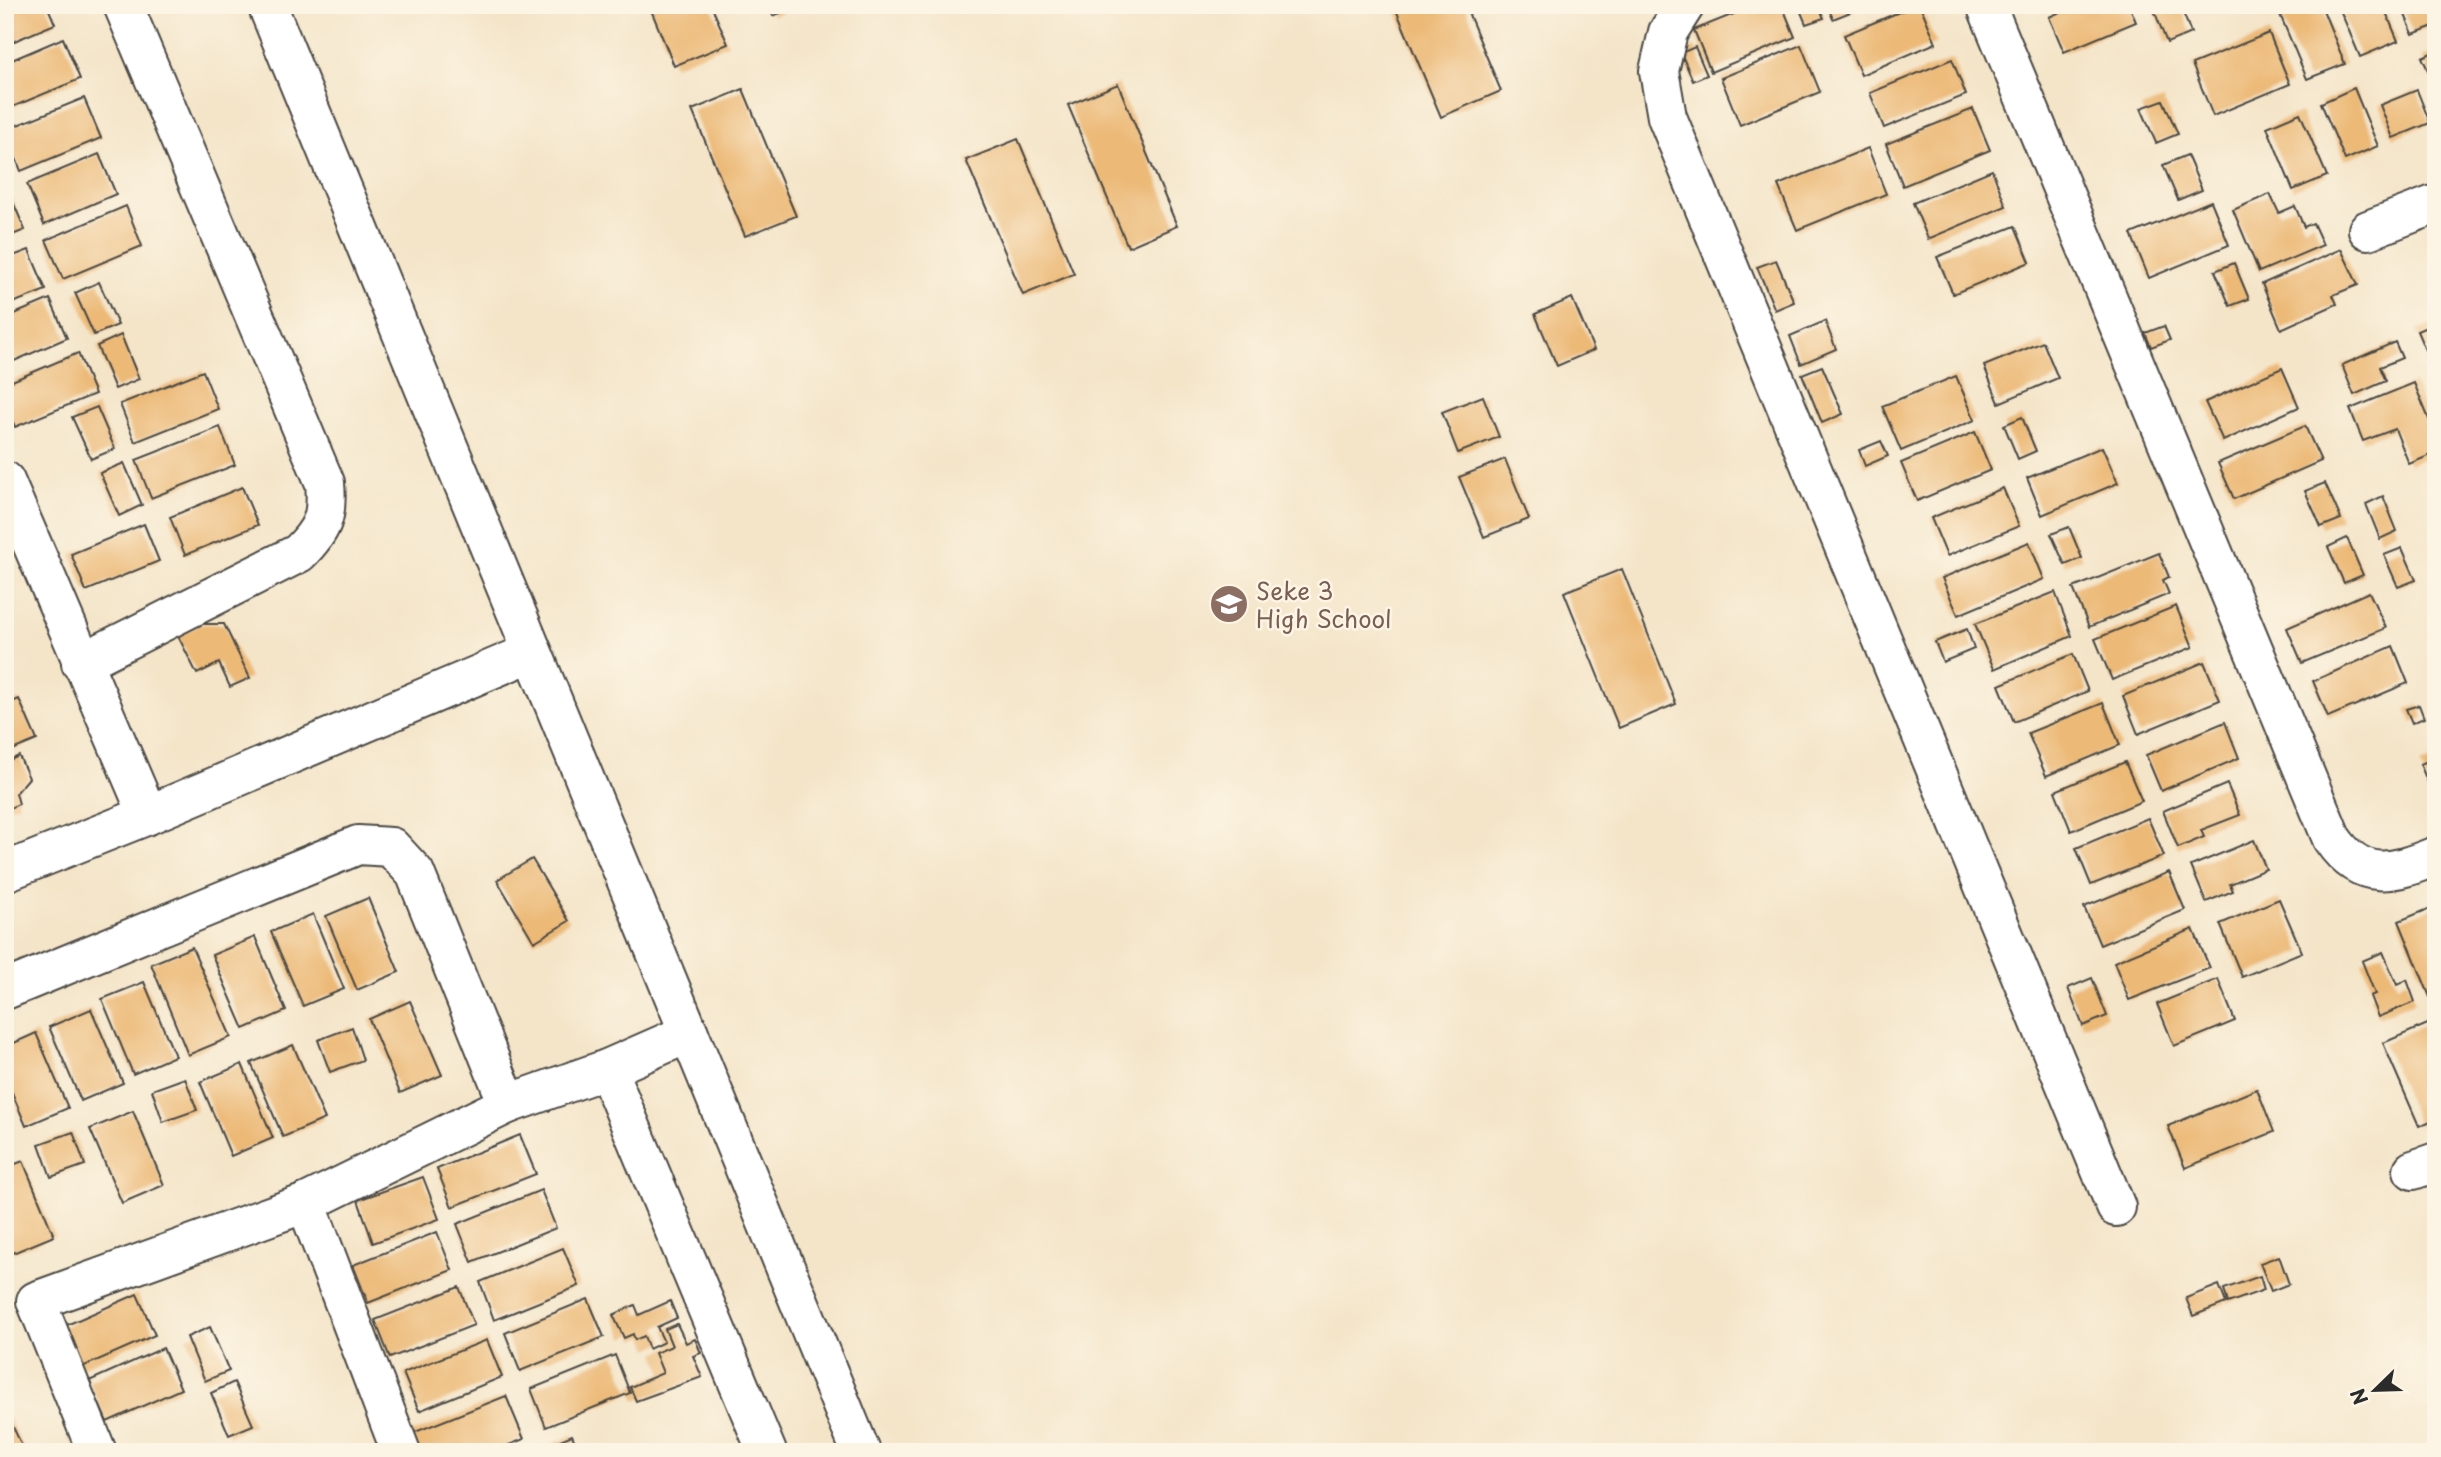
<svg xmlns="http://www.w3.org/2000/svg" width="2441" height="1457" font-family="'Playpen Sans',sans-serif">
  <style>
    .building { fill: #ecb977 }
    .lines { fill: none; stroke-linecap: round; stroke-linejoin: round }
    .minor-casing { stroke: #494743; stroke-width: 42 }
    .minor { stroke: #fff; stroke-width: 38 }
    .labels { text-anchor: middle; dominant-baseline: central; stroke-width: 5; stroke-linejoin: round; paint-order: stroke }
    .education-label { font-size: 24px; fill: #785e54; stroke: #fcf5e5; text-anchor: start }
  </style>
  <rect width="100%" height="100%" fill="#fcf5e5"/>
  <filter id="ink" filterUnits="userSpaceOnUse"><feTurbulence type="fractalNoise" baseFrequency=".0143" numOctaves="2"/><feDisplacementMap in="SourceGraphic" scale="14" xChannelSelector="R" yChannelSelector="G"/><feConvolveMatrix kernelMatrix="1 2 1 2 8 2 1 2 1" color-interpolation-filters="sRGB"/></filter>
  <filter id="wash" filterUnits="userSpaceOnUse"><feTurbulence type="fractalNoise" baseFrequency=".00686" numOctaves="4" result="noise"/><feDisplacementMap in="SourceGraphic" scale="28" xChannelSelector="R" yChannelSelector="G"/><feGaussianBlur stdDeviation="1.57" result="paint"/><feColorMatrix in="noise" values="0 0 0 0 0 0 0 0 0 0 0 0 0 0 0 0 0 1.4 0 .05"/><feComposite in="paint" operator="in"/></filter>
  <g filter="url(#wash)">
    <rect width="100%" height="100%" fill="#f4e5c9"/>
    <g id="blocks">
      <g class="building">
        <polygon points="5,5 47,5 55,24 5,45"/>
        <polygon points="649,5 711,5 728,44 674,66"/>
        <polygon points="768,5 800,5 773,16"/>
        <polygon points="1394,5 1465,5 1501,91 1441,117"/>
        <polygon points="1756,5 1782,5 1795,37 1711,72 1694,30"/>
        <polygon points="1798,5 1818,5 1824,18 1806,24"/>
        <polygon points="1827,5 1850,5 1853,11 1833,19"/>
        <polygon points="1916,5 1920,5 1936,43 1861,75 1844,35"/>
        <polygon points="2076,5 2129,5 2136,22 2064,52 2049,17"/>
        <polygon points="2152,5 2180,5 2191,33 2167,43"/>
        <polygon points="2276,5 2321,5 2345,64 2307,79"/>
        <polygon points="2338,5 2383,5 2398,41 2360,57"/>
        <polygon points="2401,5 2436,5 2436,25 2413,34"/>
        <polygon points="2269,33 2290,84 2213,116 2192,64"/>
        <polygon points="63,38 80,79 5,110 5,63"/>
        <polygon points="1801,45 1820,92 1740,125 1721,78"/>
        <polygon points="1695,47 1707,75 1693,81 1681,53"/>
        <polygon points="2436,51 2436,75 2431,77 2422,57"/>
        <polygon points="1952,59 1966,95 1884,128 1870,93"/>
        <polygon points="1118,84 1177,226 1128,247 1068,105"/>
        <polygon points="2354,88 2378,146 2345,160 2321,103"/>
        <polygon points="743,89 796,216 745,236 692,110"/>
        <polygon points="2417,90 2430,123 2393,138 2380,105"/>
        <polygon points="84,98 101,138 21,171 5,130"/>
        <polygon points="2163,100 2178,134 2156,143 2141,108"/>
        <polygon points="1973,109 1990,150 1903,186 1886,144"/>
        <polygon points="2300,113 2327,176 2293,190 2267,127"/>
        <polygon points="1018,139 1074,274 1023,295 966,160"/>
        <polygon points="1868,148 1886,194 1797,230 1778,185"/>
        <polygon points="99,154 116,194 44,225 27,184"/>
        <polygon points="2187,155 2202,190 2178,200 2163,165"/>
        <polygon points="1992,170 2006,206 1928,239 1913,203"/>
        <polygon points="8,190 25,230 5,238 5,191"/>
        <polygon points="2270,194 2279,213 2295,206 2304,227 2313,223 2323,245 2259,272 2233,210"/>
        <polygon points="2211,201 2229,245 2149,278 2131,234"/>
        <polygon points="126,206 142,246 63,279 46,240"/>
        <polygon points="2015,226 2030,262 1953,294 1937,257"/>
        <polygon points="2341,249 2358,285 2333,295 2337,304 2281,329 2262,284"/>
        <polygon points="29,250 46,290 5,306 5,259"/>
        <polygon points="1776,260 1794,302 1775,310 1757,267"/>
        <polygon points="2234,263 2249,299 2230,306 2215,271"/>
        <polygon points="99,282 118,325 94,335 75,293"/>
        <polygon points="1572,298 1594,350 1557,366 1535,314"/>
        <polygon points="50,299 67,338 5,365 5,318"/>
        <polygon points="1825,321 1836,349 1801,364 1790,336"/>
        <polygon points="2436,323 2436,346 2425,350 2417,331"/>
        <polygon points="2164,326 2170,340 2151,347 2145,333"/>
        <polygon points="121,335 139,379 115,389 97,346"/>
        <polygon points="2043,342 2058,378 1999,403 1984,366"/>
        <polygon points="2395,342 2402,358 2380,367 2386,381 2354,395 2342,365"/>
        <polygon points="78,353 95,394 15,427 5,403 5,384"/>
        <polygon points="1822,366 1843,414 1822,423 1802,374"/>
        <polygon points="2282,368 2299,407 2223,441 2205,402"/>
        <polygon points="203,371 218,409 135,442 120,404"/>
        <polygon points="1956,376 1975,420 1901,451 1882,406"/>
        <polygon points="2414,383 2436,436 2436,453 2409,464 2395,429 2363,441 2350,409"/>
        <polygon points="1483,396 1499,437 1458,453 1442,412"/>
        <polygon points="97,407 115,449 91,459 72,417"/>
        <polygon points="2022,417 2036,451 2018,459 2004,425"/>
        <polygon points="2305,426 2321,461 2234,499 2218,463"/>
        <polygon points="220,427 235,465 151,498 136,460"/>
        <polygon points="1975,432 1991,470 1917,501 1901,463"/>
        <polygon points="1881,441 1888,456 1865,466 1859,450"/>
        <polygon points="2102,447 2118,483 2042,515 2027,478"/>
        <polygon points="1505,459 1529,519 1484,537 1459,477"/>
        <polygon points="124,463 142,505 119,516 100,473"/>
        <polygon points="2325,483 2341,519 2321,527 2305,491"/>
        <polygon points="242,487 258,525 185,555 170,517"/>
        <polygon points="2003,488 2019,526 1947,556 1931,518"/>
        <polygon points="2383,496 2397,531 2380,539 2366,504"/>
        <polygon points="144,524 159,561 86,591 71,554"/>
        <polygon points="2069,527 2082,558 2065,565 2051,534"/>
        <polygon points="2347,538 2363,575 2344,583 2328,547"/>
        <polygon points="2029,542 2044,579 1958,615 1942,578"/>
        <polygon points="2402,548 2416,580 2398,587 2384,555"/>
        <polygon points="2159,553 2169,577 2163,580 2169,594 2089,627 2073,588"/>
        <polygon points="1622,569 1676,704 1619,728 1564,592"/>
        <polygon points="2055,592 2072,636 1994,669 1975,624"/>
        <polygon points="2369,592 2386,628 2302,663 2287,628"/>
        <polygon points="2176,606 2193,647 2112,680 2095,639"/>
        <polygon points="202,624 224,624 250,678 230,687 219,663 197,674 178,636"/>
        <polygon points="1967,629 1974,649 1943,662 1935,642"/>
        <polygon points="2393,646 2408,683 2328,717 2313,681"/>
        <polygon points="2073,654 2088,691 2014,722 1999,685"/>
        <polygon points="2204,662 2220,700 2138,734 2123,696"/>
        <polygon points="19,699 37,740 5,753 5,705"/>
        <polygon points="2103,703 2120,745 2046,776 2028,733"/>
        <polygon points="2419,705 2424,718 2412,723 2406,709"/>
        <polygon points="2225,722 2239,758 2161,791 2146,755"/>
        <polygon points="19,756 29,778 16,793 19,804 5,810 5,762"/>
        <polygon points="2436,758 2436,802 2420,764"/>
        <polygon points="2125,762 2142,801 2071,831 2055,791"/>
        <polygon points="2227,784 2240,815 2201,830 2204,837 2178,848 2163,811"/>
        <polygon points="2148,818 2164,856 2091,885 2076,848"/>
        <polygon points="2254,840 2266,869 2230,884 2233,891 2206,902 2191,866"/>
        <polygon points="532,859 569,921 534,942 497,880"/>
        <polygon points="2169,872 2185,910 2100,945 2084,907"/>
        <polygon points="368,898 399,972 357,990 326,916"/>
        <polygon points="2279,899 2302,952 2242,977 2220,924"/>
        <polygon points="2436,906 2436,995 2430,997 2399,921"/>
        <polygon points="313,914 344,989 303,1006 271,932"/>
        <polygon points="2193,929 2210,968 2129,1000 2114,962"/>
        <polygon points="255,937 286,1011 244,1029 212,955"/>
        <polygon points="192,947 231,1037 188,1055 151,964"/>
        <polygon points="2383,952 2397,985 2407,980 2415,1002 2378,1017 2370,996 2375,994 2362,961"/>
        <polygon points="2092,978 2107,1016 2083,1026 2068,988"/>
        <polygon points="2218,979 2235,1021 2174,1046 2157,1004"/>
        <polygon points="144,982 175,1056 133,1074 102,999"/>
        <polygon points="410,1001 442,1075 400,1093 369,1019"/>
        <polygon points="91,1009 123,1083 81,1101 49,1027"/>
        <polygon points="2430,1023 2436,1037 2436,1119 2419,1126 2383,1043"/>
        <polygon points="352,1027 363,1060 330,1072 318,1040"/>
        <polygon points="36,1033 68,1108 26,1126 5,1076 5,1047"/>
        <polygon points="293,1045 325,1119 283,1137 251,1063"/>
        <polygon points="242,1064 273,1138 231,1156 200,1082"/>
        <polygon points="185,1078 197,1110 163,1122 152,1090"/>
        <polygon points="2257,1089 2274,1132 2185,1168 2168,1126"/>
        <polygon points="133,1111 164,1185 122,1203 90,1129"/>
        <polygon points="73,1132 85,1165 51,1177 39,1144"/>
        <polygon points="520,1135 536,1174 452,1207 437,1169"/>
        <polygon points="23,1161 54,1236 13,1253 5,1236 5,1168"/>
        <polygon points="423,1177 439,1219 373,1243 358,1200"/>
        <polygon points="541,1190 556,1228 472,1262 457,1224"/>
        <polygon points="437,1232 452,1270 368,1303 353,1265"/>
        <polygon points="563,1248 579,1286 494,1320 480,1282"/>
        <polygon points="2279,1256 2289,1284 2271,1291 2260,1263"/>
        <polygon points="2260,1276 2264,1290 2228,1303 2224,1289"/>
        <polygon points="2219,1285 2226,1303 2193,1316 2186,1298"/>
        <polygon points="459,1287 474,1325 390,1358 375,1320"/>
        <polygon points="137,1294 155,1335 80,1368 62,1327"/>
        <polygon points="588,1299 604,1337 520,1371 505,1333"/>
        <polygon points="670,1301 677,1318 657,1327 664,1342 649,1349 644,1336 635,1340 633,1334 624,1338 613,1315 635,1305 639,1315"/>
        <polygon points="677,1324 686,1343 695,1339 701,1353 693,1356 702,1377 636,1401 630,1387 663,1373 655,1353 672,1346 665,1329"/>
        <polygon points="210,1327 229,1371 205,1381 187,1337"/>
        <polygon points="487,1340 502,1377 419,1411 403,1373"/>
        <polygon points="163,1348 181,1389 107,1422 89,1381"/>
        <polygon points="615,1355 630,1393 546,1427 531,1389"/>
        <polygon points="234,1382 253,1425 229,1435 211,1393"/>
        <polygon points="506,1396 524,1439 491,1452 432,1452 430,1448 412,1452 405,1436"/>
        <polygon points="5,1410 24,1450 20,1452 5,1452"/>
        <polygon points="572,1435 579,1452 549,1452 546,1446"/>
      </g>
    </g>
  </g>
  <g filter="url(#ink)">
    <use href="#blocks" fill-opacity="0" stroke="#494743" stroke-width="2"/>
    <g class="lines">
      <defs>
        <g id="minor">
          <polyline points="267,5 861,1452"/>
          <polyline points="1685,5 1668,32 1659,71 1667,117 2116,1207"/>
          <path d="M 1986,5 L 2332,839 C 2362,883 2393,873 2436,856"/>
          <polyline points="2368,230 2436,204"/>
          <polyline points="5,481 148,815"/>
          <path d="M 81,663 L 299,553 C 323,529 328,516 325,483 L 123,5"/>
          <polyline points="5,872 148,815 532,652"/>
          <polyline points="5,990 358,845 391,847 415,873 508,1104"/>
          <polyline points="607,1069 767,1452"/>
          <polyline points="2413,1170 2436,1162"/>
          <polyline points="306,1203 401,1452"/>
          <polyline points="97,1452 36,1301 306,1203 508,1104 607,1069 689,1033"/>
        </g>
      </defs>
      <use href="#minor" class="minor-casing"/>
      <use href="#minor" class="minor"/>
    </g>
  </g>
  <defs>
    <symbol id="school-disc" viewBox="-11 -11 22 22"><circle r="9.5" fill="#8d6e63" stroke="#fcf5e5"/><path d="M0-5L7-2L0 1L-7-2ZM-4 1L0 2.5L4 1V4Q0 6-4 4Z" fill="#fff"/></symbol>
  </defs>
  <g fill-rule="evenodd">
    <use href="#school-disc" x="1207" y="582" width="44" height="44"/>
  </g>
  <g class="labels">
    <g class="education-label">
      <text x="1256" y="590">Seke 3<tspan x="1256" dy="28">High School</tspan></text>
    </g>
  </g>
  <rect width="2441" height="1457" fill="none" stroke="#fcf5e5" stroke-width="28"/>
  <g transform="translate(2375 1390) rotate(247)" stroke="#fcf5e5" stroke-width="5" paint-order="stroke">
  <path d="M0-5L12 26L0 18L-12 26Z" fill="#2b2b2b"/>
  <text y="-10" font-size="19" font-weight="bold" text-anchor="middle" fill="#2b2b2b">N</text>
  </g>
</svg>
